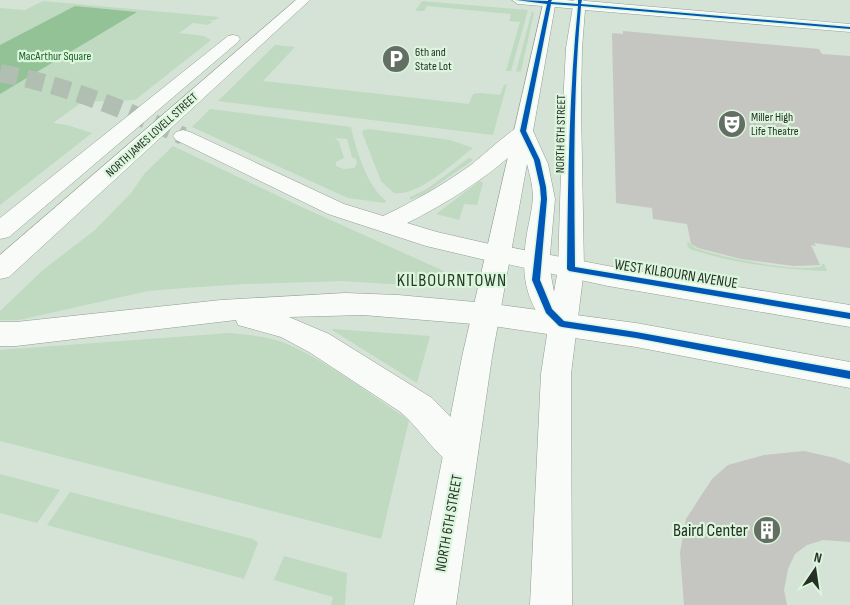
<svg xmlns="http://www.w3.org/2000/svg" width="850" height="605" font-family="'Sofia Sans Condensed',sans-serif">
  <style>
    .green { fill: #bfdac0; fill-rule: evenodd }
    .water { fill: #93c296 }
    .building { fill: #c5c5c1 }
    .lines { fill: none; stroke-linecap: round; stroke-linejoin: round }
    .highway-tunnel { stroke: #b1bfb2; stroke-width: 18; stroke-dasharray: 18 9; stroke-linecap: butt }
    .secondary-casing { stroke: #939e93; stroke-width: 1 }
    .primary-casing { stroke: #939e93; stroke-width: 1 }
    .highway-casing { stroke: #939e93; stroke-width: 1 }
    .secondary { fill: #f9fbf9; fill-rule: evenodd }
    .primary { fill: #f9fbf9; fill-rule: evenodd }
    .highway { fill: #f9fbf9; fill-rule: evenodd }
    .cycleway-casing { stroke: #dbf6dc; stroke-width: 3 }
    .cycleway { fill: #0057b8; fill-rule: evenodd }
    .labels { text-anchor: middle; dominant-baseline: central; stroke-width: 4.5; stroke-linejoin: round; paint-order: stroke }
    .far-poi-label { font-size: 12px; fill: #263026; stroke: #dbf6dc; text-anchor: start }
    .far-park-label { font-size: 12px; fill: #1e5e28; stroke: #dbf6dc }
    .far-street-label { font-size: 12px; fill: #263026; stroke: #dbf6dc }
    .street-label { font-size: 15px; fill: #263026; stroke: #dbf6dc }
    .quarter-label { font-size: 18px; letter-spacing: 1px; fill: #243a26; stroke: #dbf6dc }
    .near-poi-label { font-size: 18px; fill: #263026; stroke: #dbf6dc; text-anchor: end }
  </style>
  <rect width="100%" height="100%" fill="#d4e3d5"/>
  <g class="green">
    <polygon points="43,1 219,17 215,20 205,20 213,21 208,25 193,23 179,33 204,36 211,40 135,100 82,102 53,123 67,125 92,133 0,205 0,8 25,10"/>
    <polygon points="422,1 528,10 511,71 506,71 520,22 509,21 511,14 427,6 424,11 415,11"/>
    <polygon points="532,11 534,13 521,71 516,72"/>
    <polygon points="275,45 295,47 263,81 469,104 473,94 480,93 500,95 504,85 507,84 493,135 218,101"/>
    <path d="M 210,109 L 351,127 C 356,150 367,186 386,201 L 385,203 L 348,198 L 192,127 ZM 335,138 L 347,139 L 352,157 L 356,159 L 357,164 L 354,168 L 344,169 L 336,166 L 336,162 L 344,158 L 339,142 Z"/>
    <path d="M 369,129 L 450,140 L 473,148 C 454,162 418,197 394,193 L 381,181 L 362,132 L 364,130 Z"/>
    <polygon points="173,146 295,204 446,272 442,287 342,281 244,284 185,288 148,291 19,320 0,320 0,311 43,270 95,230 131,193 145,173"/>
    <polygon points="469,158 473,160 423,195 410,200 410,197 427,189"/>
    <polygon points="480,181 483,183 477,205 464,204 459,220 436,214"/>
    <path d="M 687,241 C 690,243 693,248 698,249 C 720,257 802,274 822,266 L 822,264 L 824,264 L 827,271 C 780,269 735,264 690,249 L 688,247 Z"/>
    <polygon points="333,329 430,336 417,383 332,330"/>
    <path d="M 230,333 C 247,335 266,336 282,342 C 323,358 372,396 409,420 L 381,539 L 0,441 L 0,350 Z"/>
    <polygon points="0,474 60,490 37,523 0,513"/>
    <polygon points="70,492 253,539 258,543 244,579 47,525"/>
    <polygon points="284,556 347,573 345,605 331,605 333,597 274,580"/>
  </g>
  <polygon class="water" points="75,6 137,12 0,94 0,45"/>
  <g class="building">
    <polygon points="623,31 819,49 822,54 850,56 850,248 814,243 816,246 811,245 820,265 794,266 741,259 698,248 691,244 687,224 653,219 652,208 616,203 612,33 623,34"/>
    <polygon points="804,451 835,458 850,464 850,542 823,540 807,545 795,554 788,569 784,590 787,605 684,605 680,553 686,519 712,479 728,465 764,455"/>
  </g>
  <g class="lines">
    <path class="highway-tunnel" d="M 0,73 C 65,85 124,109 183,136"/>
    <defs>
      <g id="secondary">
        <polygon points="296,0 310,0 9,277 0,279 0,255"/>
        <polygon points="512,0 566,0 584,2 586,5 579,9 518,4"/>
        <polygon points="233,35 238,36 240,39 238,42 9,237 0,239 0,218 228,36"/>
        <polygon points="498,245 608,266 850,305 850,327 608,286 489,260 485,254 489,248"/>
        <polygon points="486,303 636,323 850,362 850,388 636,347 486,325 476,322 472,314 476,306"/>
      </g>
      <path id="primary" d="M 544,0 L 556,0 L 533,131 L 548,164 L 555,199 L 549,265 L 554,292 L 558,269 L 563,106 L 566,48 L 574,0 L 850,24 L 850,32 L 585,10 L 582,48 L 581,106 L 584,269 L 571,374 L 572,605 L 530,605 L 541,374 L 548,328 C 523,297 521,271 527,233 C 529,222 532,210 533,198 C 533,187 530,175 527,164 L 492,357 L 456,605 L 414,605 L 462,357 Z"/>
      <g id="highway">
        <path d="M 523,125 L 530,127 L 533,131 C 508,166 446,204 407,223 L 437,232 L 507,248 L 511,254 L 507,260 L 498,263 L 426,246 L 328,214 L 176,140 L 173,136 L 176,132 L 183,130 L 190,132 L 344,204 L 383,216 C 413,202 441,186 468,167 C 481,158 511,128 523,125 Z"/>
        <path d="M 345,293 L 398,295 L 486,303 L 496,306 L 500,314 L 496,322 L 486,325 L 363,315 L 289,317 L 329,334 L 432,398 L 473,440 L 478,452 L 473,464 L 461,469 C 435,458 421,428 399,411 L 309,352 L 281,337 L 238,325 L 236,320 L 16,346 L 0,346 L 0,322 L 16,322 L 221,300 Z"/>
      </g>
    </defs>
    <use href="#secondary" class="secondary-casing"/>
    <use href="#primary" class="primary-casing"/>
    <use href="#highway" class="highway-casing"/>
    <use href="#secondary" class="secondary"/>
    <use href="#primary" class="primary"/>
    <use href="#highway" class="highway"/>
    <defs>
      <path id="cycleway" d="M 516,0 L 548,1 L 548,0 L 552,0 L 551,2 L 578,4 L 578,0 L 582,0 L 581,4 L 850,27 L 850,29 L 581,6 C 573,93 574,180 575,267 L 850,313 L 850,319 L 569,271 L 567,269 C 568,181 569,94 578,6 L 551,4 L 526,131 L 540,160 L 546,187 L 547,199 L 540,280 L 552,309 L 564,321 L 636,332 L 850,371 L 850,379 L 636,338 L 562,327 L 559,326 L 546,313 L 532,280 L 541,199 L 540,187 L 534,160 L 520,131 L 547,4 Z"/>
    </defs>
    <use href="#cycleway" class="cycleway-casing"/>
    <use href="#cycleway" class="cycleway"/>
  </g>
  <defs>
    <symbol id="parking-disc" viewBox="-11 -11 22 22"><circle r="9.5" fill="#636f63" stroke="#dbf6dc"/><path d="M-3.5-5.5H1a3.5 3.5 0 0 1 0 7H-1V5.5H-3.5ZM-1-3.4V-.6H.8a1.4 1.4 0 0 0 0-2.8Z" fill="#fff"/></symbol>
    <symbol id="theatre-disc" viewBox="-11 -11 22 22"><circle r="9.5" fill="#636f63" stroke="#dbf6dc"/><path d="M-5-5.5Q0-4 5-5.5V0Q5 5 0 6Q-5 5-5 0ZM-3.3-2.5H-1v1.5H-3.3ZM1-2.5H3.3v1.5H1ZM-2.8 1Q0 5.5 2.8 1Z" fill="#fff"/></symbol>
    <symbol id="building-disc" viewBox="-11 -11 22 22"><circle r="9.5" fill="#636f63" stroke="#dbf6dc"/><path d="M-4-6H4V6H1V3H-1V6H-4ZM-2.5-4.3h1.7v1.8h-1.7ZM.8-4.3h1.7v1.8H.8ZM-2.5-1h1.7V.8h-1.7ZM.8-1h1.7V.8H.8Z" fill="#fff"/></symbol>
  </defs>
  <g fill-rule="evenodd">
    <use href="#parking-disc" x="380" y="43" width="32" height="32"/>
    <use href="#theatre-disc" x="716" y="108" width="32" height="32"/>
    <use href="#building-disc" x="751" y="514" width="32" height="32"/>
  </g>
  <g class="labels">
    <g class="far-poi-label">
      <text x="415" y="52">6th and<tspan x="415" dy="14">State Lot</tspan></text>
      <text x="751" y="117">Miller High<tspan x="751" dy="14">Life Theatre</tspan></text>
    </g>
    <g class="far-park-label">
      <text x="55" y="56">MacArthur Square</text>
    </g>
    <g class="far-street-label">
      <text transform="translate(561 134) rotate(-89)">NORTH 6TH STREET</text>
      <text transform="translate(152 135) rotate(-42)">NORTH JAMES LOVELL STREET</text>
    </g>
    <g class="street-label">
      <text transform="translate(676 274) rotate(9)">WEST KILBOURN AVENUE</text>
      <text transform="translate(449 523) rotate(-80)">NORTH 6TH STREET</text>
    </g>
    <g class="quarter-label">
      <text x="452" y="280">KILBOURNTOWN</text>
    </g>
    <g class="near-poi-label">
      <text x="748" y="530">Baird Center</text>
    </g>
  </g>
  <g transform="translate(815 570) rotate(13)" stroke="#dbf6dc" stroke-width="4" paint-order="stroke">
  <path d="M0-4L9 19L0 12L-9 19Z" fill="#263026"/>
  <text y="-8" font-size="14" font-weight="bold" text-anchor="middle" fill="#263026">N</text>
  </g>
</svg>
